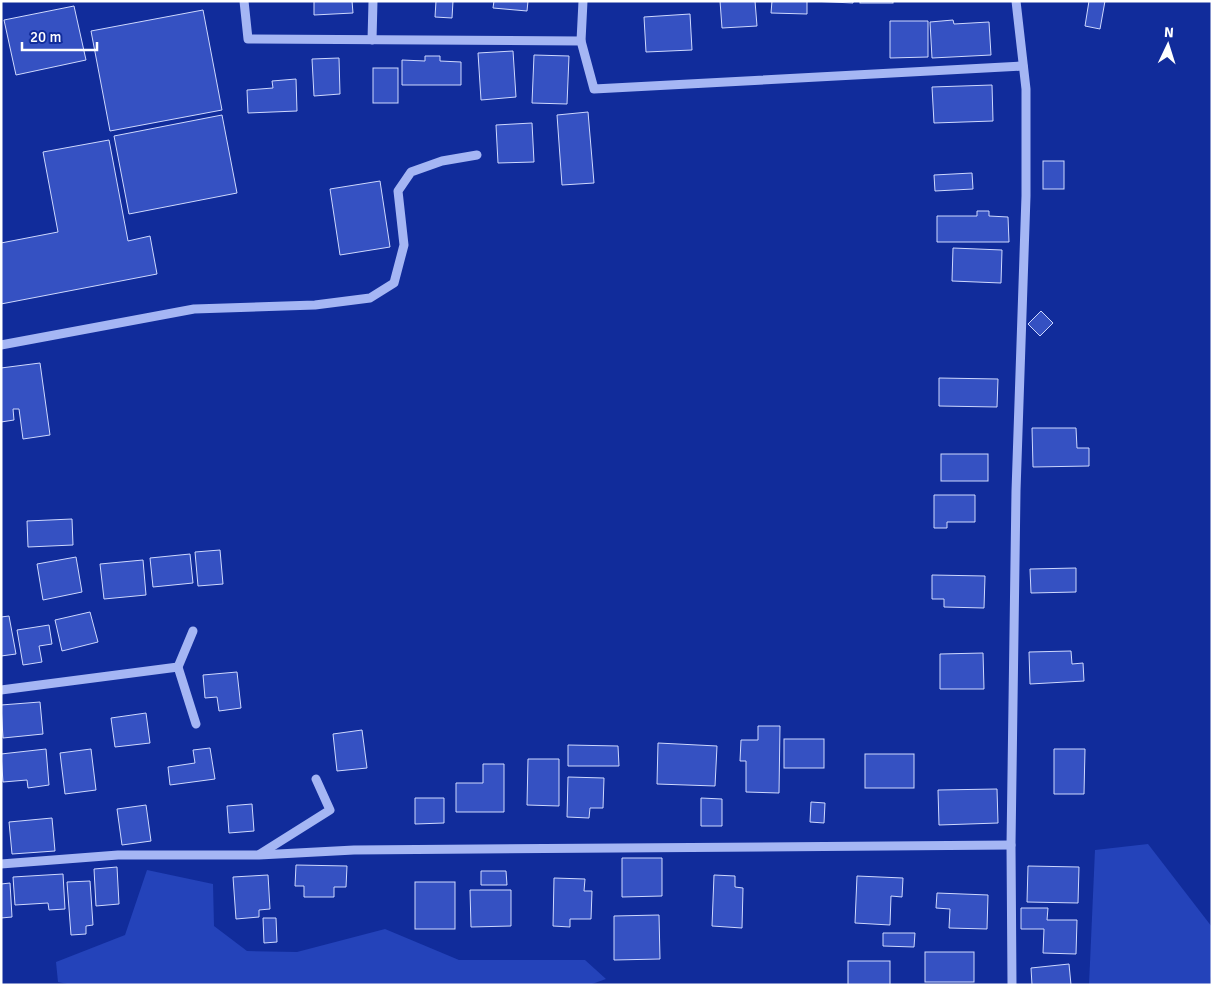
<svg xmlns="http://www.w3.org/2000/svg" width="1213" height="986" font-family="Signika,sans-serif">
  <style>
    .green { fill: #2443ba }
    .building { fill: #3551c2; stroke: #ced8fe }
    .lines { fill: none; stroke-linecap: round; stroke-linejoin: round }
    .minor { stroke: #a5b6f4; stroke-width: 9 }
  </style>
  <rect width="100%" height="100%" fill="#112c9b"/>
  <g class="green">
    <polygon points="1148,844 1212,927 1212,968 1210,985 1089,985 1095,850"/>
    <polygon points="147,870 213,884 214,926 247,951 297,952 385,929 459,960 585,960 606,979 589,985 72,985 58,982 56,962 125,935"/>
  </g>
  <g class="building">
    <polygon points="314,1 352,1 353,13 314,15"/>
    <polygon points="436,1 453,1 452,18 435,17"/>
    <polygon points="494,1 528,1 527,11 493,8"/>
    <polygon points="720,1 755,1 757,26 722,28"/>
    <polygon points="772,1 807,1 807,14 771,13"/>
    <polygon points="811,1 853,1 853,3"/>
    <rect x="860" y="1" width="33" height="2"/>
    <polygon points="1089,1 1105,1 1100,29 1085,26"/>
    <polygon points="74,6 86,60 16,75 4,20"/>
    <polygon points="203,10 222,110 110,131 91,31"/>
    <polygon points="690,14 692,50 646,52 644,17"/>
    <polygon points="953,20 954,24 989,22 991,55 932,58 930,22"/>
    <polygon points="890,21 928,21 928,57 890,58"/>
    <polygon points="513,51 516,97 481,100 478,53"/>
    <polygon points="534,55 569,56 567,104 532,103"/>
    <polygon points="425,56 440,56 440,61 461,62 461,85 402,85 402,60 425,61"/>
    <polygon points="339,58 340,94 314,96 312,59"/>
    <rect x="373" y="68" width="25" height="35"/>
    <polygon points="296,79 297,111 248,113 247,90 273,88 272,81"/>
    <polygon points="992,85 993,121 934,123 932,87"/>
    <polygon points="588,112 594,183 562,185 557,115"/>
    <polygon points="222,115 237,193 129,214 114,136"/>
    <polygon points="532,123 534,162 498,163 496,125"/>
    <polygon points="109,140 128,241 150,236 157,274 1,304 1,243 58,232 43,152"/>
    <rect x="1043" y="161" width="21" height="28"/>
    <polygon points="972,173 973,189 935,191 934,175"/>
    <polygon points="380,181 390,247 340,255 330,189"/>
    <polygon points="977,211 989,211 989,216 1008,217 1009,242 937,242 937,216 977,216"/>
    <polygon points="953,248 1002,250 1001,283 952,281"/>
    <polygon points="1041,311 1053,323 1040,336 1028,324"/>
    <polygon points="40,363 50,435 23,439 19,409 13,409 14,420 1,422 1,368"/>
    <polygon points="939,378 998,379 997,407 939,406"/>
    <polygon points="1032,428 1076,428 1077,448 1089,448 1089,466 1033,467"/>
    <rect x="941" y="454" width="47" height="27"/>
    <polygon points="934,495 975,495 975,522 947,522 947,528 934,528"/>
    <polygon points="72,519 73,545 28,547 27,521"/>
    <polygon points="220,550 223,584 198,586 195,552"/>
    <polygon points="190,554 193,583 153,587 150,558"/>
    <polygon points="76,557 82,592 43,600 37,564"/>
    <polygon points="143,560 146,595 104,599 100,564"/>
    <polygon points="1076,568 1076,592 1031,593 1030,569"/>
    <polygon points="932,575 985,576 984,608 944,607 944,599 932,599"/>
    <polygon points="90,612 98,642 62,651 55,620"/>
    <polygon points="9,616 16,654 1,656 1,617"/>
    <polygon points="49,625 52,644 39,646 42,662 23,665 17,630"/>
    <polygon points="1071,651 1072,664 1083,663 1084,681 1030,684 1029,652"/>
    <polygon points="983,653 984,689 940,689 940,654"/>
    <polygon points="237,672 241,708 219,711 217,697 205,698 203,675"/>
    <polygon points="40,702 43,734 3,738 1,705"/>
    <polygon points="146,713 150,743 115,747 111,718"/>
    <polygon points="758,726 780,726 779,793 746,792 746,761 740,761 741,740 758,740"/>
    <polygon points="362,730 367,768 337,771 333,734"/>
    <rect x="784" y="739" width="40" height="29"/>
    <polygon points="658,743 717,746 715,786 657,784"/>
    <polygon points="568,745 618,746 619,766 568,766"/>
    <polygon points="210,748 215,779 170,785 168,767 195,763 193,750"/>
    <polygon points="46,749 49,785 28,788 27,780 3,782 1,754"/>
    <polygon points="91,749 96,790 65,794 60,753"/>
    <polygon points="1054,749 1085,749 1084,794 1054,794"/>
    <rect x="865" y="754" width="49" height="34"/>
    <polygon points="528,759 559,759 559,806 527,805"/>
    <polygon points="483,764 504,764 504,812 456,812 456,783 483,783"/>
    <polygon points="568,777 604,778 603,808 590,808 589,818 567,817"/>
    <polygon points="997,789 998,823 939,825 938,790"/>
    <polygon points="415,798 444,798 444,823 415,824"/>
    <polygon points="701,798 722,799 722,826 701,826"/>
    <polygon points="811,802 825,803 824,823 810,822"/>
    <polygon points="252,804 254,831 229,833 227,806"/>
    <polygon points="146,805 151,841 122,845 117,809"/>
    <polygon points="52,818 55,851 12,854 9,822"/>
    <polygon points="622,858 662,858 662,896 622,897"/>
    <polygon points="296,865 347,866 346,887 334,887 334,897 304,897 304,886 295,886"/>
    <polygon points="1028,866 1079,867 1078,903 1027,902"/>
    <polygon points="117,867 119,904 96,906 94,869"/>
    <polygon points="481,871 506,871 507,885 481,885"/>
    <polygon points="63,874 65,909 49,910 48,903 15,905 13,877"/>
    <polygon points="268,875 270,909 259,910 259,917 236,919 233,877"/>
    <polygon points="714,875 735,876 735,887 743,888 742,928 712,926"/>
    <polygon points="857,876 903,878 902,897 891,896 890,925 855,923"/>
    <polygon points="554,878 585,879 584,891 592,891 591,919 570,919 570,927 553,926"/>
    <polygon points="90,881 93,925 86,926 86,934 71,935 67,882"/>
    <rect x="415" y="882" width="40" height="47"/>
    <polygon points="10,883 12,917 1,918 1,884"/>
    <polygon points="470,890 511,890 511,926 471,927"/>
    <polygon points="937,893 988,895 987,929 949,928 950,909 936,908"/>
    <polygon points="1021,908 1048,908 1047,920 1077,920 1076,954 1043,953 1044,929 1021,929"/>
    <polygon points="659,915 660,959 614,960 614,916"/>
    <polygon points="263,918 276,918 277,942 264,943"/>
    <polygon points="883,933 915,933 914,947 883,946"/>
    <rect x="925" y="952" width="49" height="30"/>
    <rect x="848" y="961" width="42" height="24"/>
    <polygon points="1069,964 1071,985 1032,985 1031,968"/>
  </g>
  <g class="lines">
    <g class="minor">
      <polyline points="244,1 248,39 581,41 594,89 1023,66"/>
      <polyline points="372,40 373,1"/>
      <polyline points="581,41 583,1"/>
      <polyline points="1,345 194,309 315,305 370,298 394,283 404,245 398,191 411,172 442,161 477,155"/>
      <polyline points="178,667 193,631"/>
      <polyline points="1,690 178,667 196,724"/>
      <polyline points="260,854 330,810 316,779"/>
      <polyline points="1,864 118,855 259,855 354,850 1011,845"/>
      <polyline points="1012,985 1011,845 1016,491 1026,196 1026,89 1016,1"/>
    </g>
  </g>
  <rect width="1213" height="986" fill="none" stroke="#ffffff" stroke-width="5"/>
  <g transform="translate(1168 45) rotate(4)" stroke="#112c9b" stroke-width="4" paint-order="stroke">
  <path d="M0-4L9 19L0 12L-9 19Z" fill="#ffffff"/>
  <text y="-8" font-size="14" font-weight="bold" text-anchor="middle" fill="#ffffff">N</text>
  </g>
  <path d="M22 42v8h75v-8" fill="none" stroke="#ffffff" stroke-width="2.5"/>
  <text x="30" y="42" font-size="15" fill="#ffffff" stroke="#112c9b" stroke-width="4" paint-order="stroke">20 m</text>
</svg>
